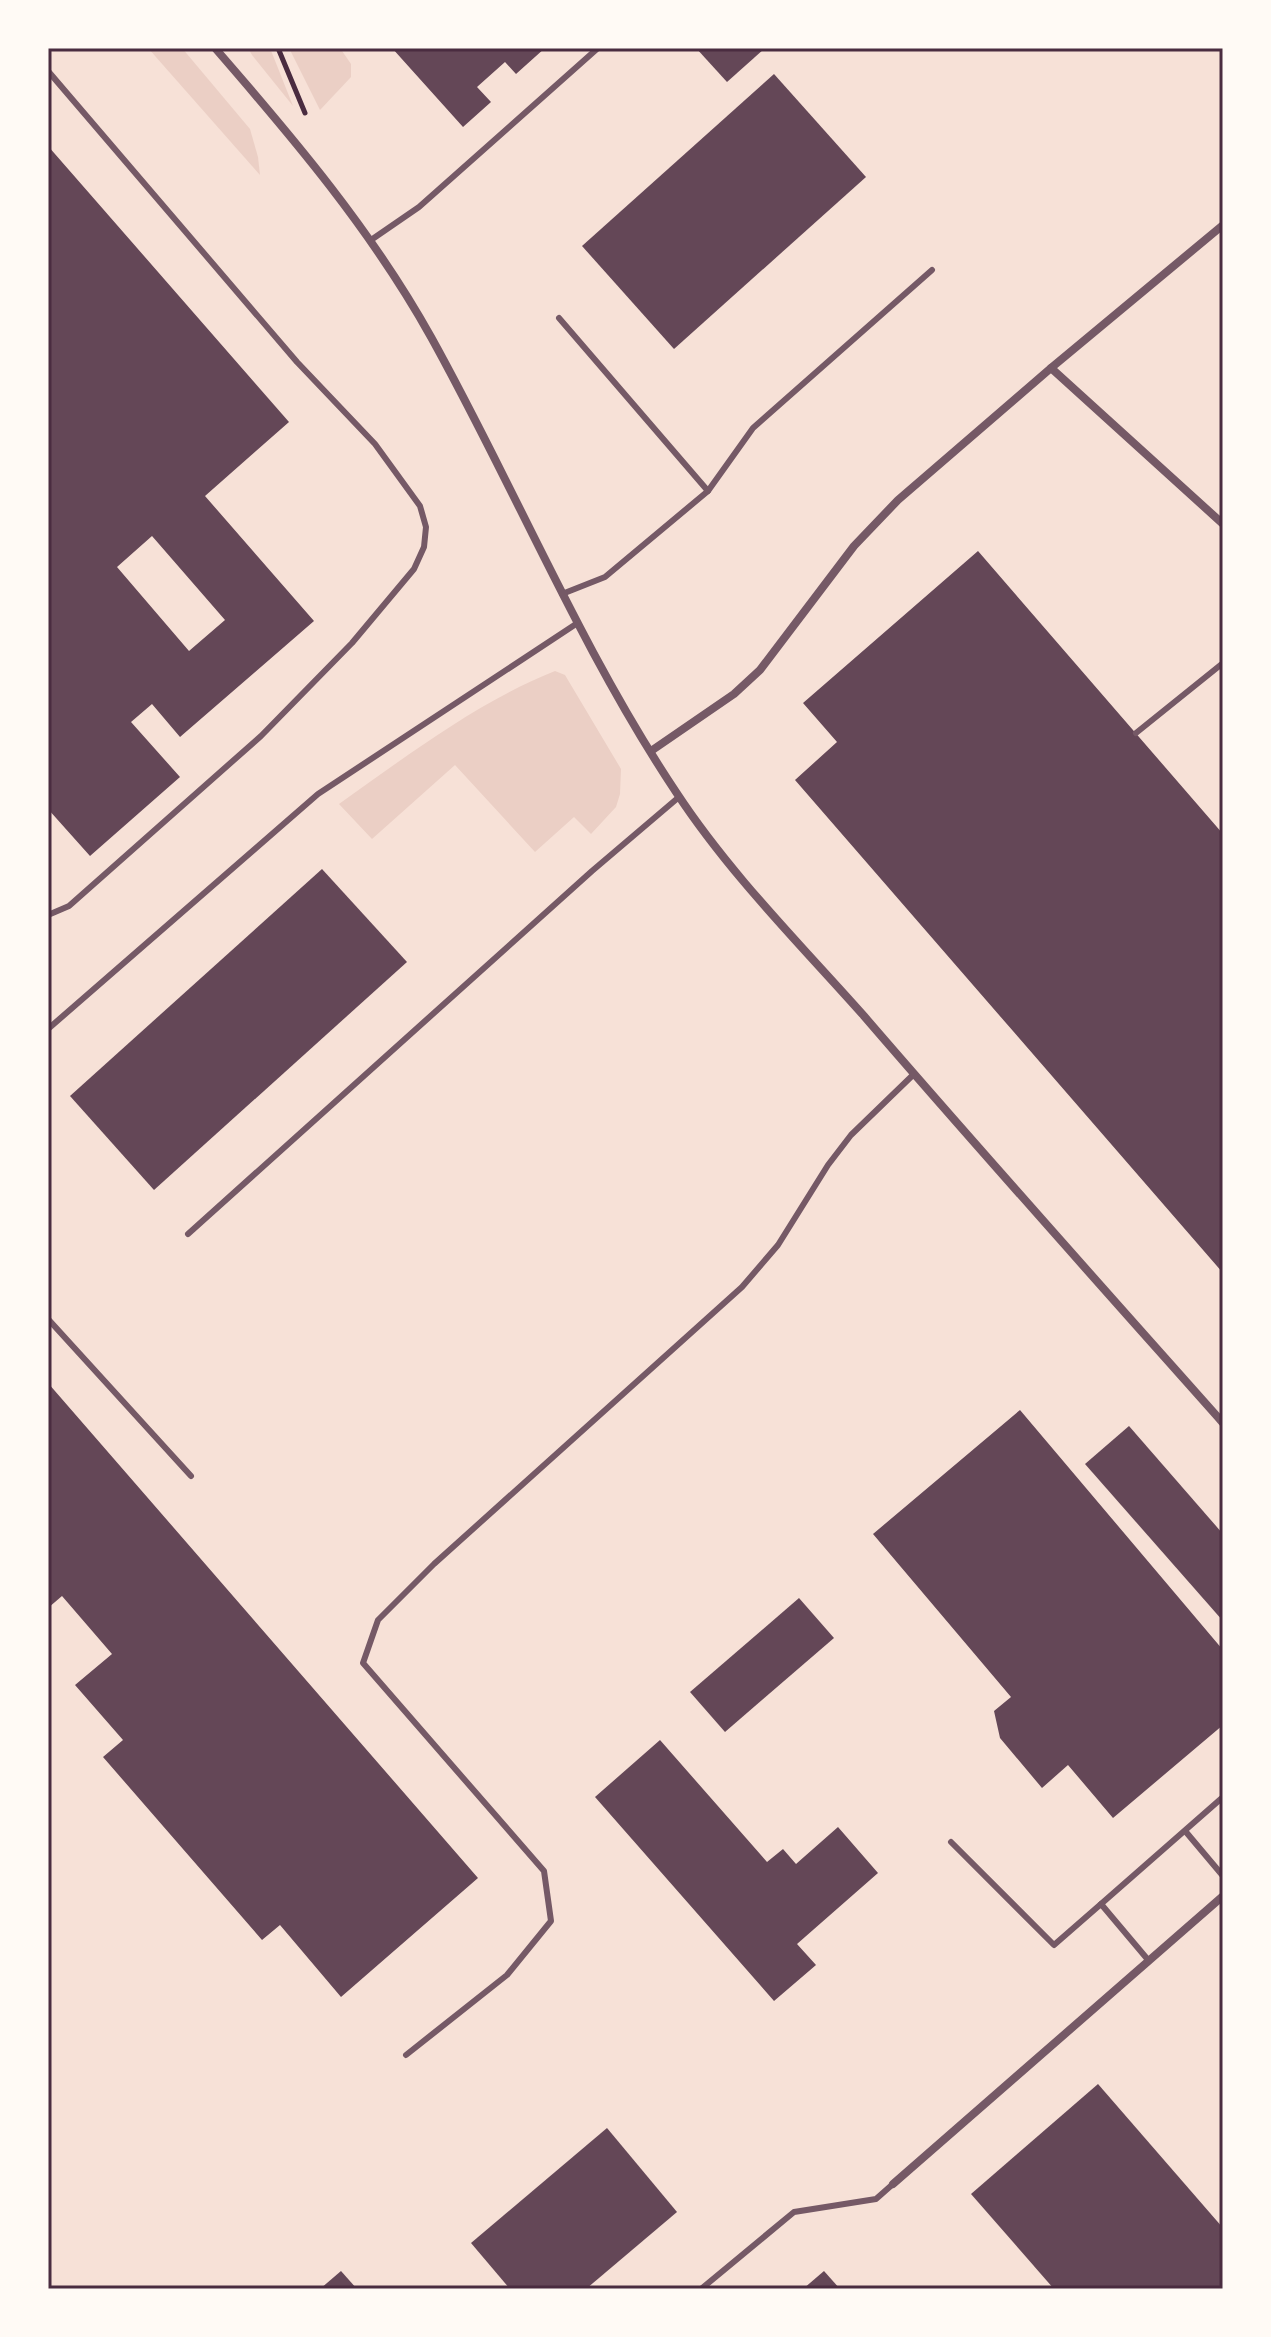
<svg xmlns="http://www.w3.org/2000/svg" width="1271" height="2337" font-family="'Archivo Narrow',sans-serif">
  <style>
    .green { fill: #ebcfc5 }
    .building { fill: #644757; fill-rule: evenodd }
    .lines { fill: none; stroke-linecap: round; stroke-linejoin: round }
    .path { stroke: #4a2c40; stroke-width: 5 }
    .service { stroke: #755966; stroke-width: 6 }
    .minor { stroke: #755966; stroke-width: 8 }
    .neatline { fill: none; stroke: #4a2c40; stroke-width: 3 }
  </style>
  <rect width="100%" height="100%" fill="#f7e1d7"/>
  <g class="green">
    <polygon points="148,48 182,48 250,129 258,157 260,175"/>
    <polygon points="248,48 270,48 293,106 252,55"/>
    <polygon points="289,48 340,48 351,64 351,77 320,110"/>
    <path d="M 555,671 L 565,675 L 621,769 L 620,794 L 616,807 L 591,834 L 574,817 L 535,852 L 455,765 L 372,839 L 339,804 C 407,756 477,702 555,671 Z"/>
  </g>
  <g class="building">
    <polygon points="392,48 545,48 516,74 505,62 477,87 491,102 463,127"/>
    <polygon points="696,48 765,48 727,82"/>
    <polygon points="774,74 866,177 674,349 582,246"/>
    <path d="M 48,146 L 289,422 L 205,496 L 314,621 L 180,737 L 152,704 L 131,722 L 180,777 L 90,856 L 48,809 ZM 152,536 L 225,620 L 189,651 L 117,567 Z"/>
    <polygon points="978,551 1223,834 1223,1273 795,780 837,742 803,703"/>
    <polygon points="322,869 407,962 154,1190 70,1096"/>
    <polygon points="48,1383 478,1878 341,1997 280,1925 262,1940 103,1757 123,1740 75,1685 112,1654 62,1596 48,1608"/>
    <polygon points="1020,1410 1223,1650 1223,1725 1113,1818 1068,1765 1042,1788 1000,1738 994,1711 1011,1697 873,1534"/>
    <polygon points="1129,1426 1223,1534 1223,1621 1085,1464"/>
    <polygon points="799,1598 834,1638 725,1732 690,1692"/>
    <polygon points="660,1740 767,1862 783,1849 796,1864 838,1827 878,1873 797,1944 816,1965 774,2001 595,1797"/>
    <polygon points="1098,2084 1223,2228 1223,2289 1054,2289 971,2194"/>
    <polygon points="607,2128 677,2212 586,2289 510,2289 471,2243"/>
    <polygon points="341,2271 357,2289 320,2289"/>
    <polygon points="824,2271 840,2289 803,2289"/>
  </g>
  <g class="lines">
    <polyline class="path" points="278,48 305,113"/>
    <g class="service">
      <polyline points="48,71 297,362 375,444 420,506 426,527 424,547 414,569 352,643 261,736 69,906 48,915"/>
      <polyline points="371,240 419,207 598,48"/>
      <polyline points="559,318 708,491 605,577 562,594"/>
      <polyline points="708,491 753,428 932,270"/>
      <polyline points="1136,733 1223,663"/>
      <polyline points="48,1029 318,794 576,624"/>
      <polyline points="188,1234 592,871 679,797"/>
      <polyline points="48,1319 191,1476"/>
      <polyline points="1186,1832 1223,1876"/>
      <polyline points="951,1842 1054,1945 1101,1904 1149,1961"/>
      <polyline points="1101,1904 1223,1797"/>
      <polyline points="406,2055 507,1975 551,1921 544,1871 363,1663 378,1620 434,1564 742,1287 778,1245 828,1165 851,1135 914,1074"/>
      <polyline points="701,2289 794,2212 876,2199 893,2184"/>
    </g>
    <g class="minor">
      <path d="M 215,48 C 294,139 372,231 431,337 C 515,488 580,648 676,792 C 729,873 800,944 864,1016 C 982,1153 1103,1288 1223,1423"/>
      <polyline points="1051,368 1223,524"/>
      <polyline points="651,751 734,694 760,670 854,546 898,500 1051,368 1223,225"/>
      <polyline points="893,2184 1223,1896"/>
    </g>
  </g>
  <rect width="1271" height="2337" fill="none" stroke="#fffaf5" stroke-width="100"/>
  <rect x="50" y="50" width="1171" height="2237" class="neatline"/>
</svg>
